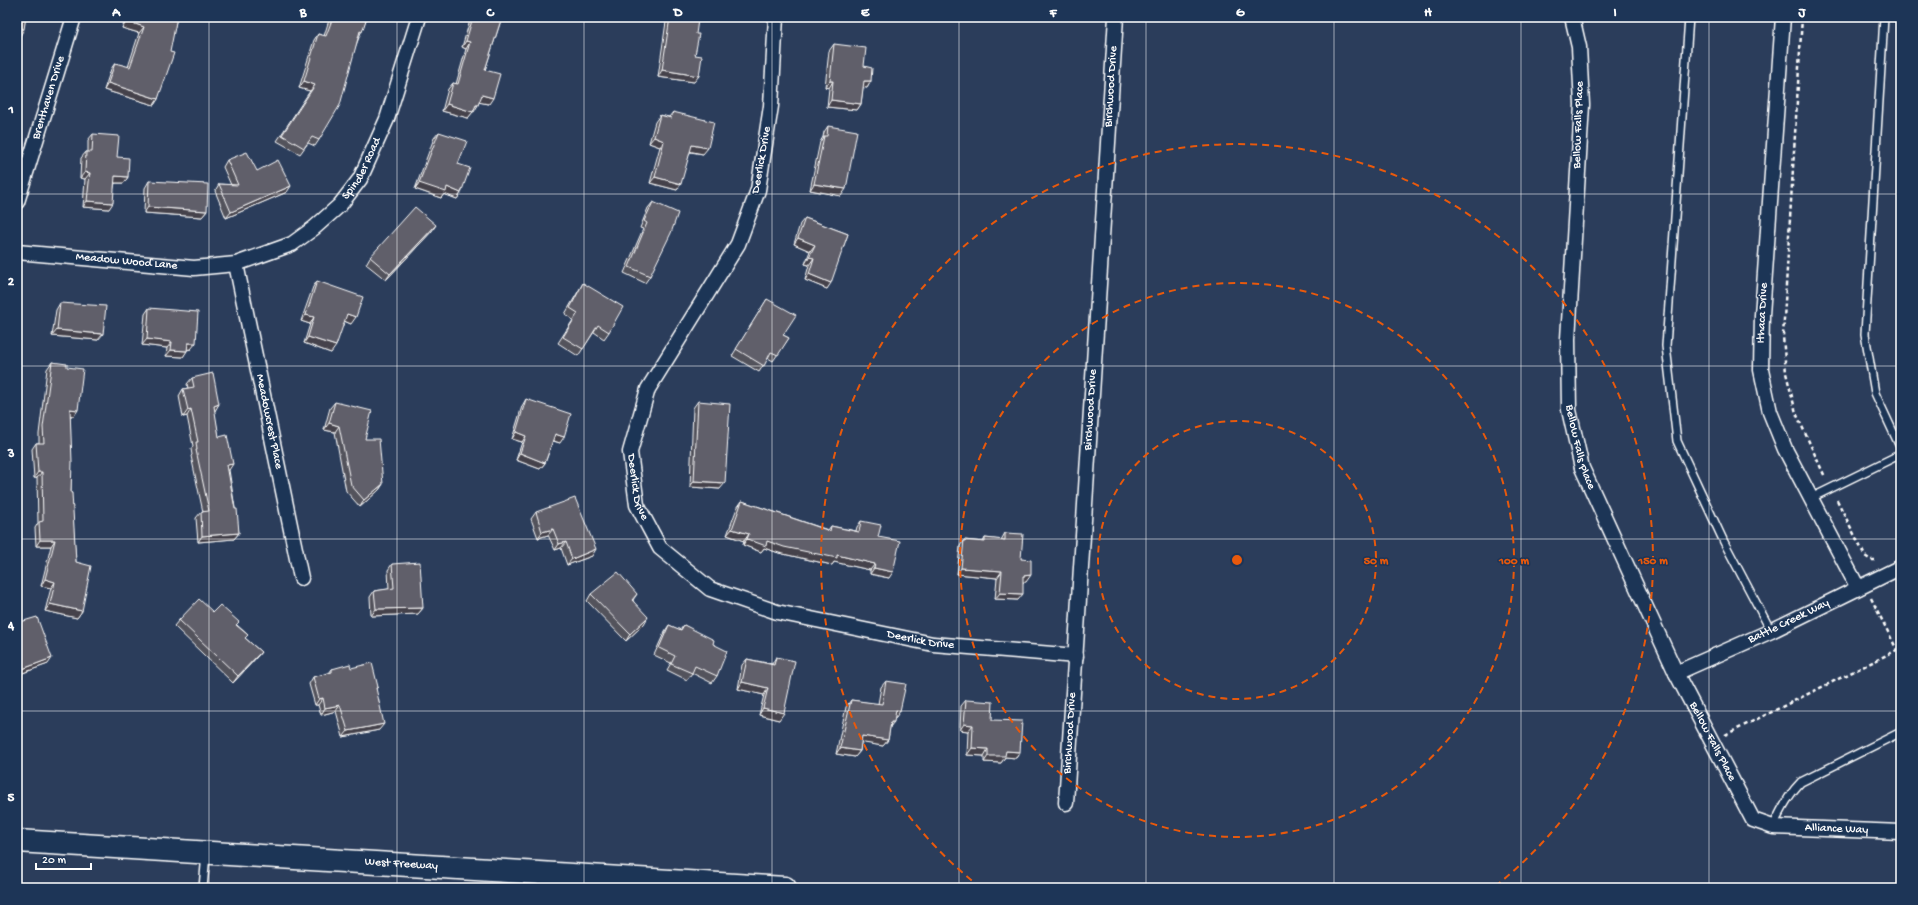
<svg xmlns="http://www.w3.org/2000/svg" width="1918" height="905" font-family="'Gochi Hand',sans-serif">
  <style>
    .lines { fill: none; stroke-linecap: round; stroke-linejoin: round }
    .service-casing { stroke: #fff; stroke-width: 10 }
    .minor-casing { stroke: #fff; stroke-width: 17 }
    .motorway-casing { stroke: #fff; stroke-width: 25 }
    .path { stroke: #fff; stroke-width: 2.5; stroke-dasharray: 4 3; stroke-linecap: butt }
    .service { stroke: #1d3557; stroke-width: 7 }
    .minor { stroke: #1d3557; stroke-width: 14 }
    .motorway { stroke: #1d3557; stroke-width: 22 }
    .wall { fill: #53525c; stroke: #fff }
    .shaded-wall { fill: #44424b; stroke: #fff }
    .building { fill: #615f6b; stroke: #fff }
    .grid { fill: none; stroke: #fff; stroke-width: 1; stroke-opacity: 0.55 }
    .ring { fill: none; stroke: #e8590c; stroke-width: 2; stroke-dasharray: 7 5 }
    .labels { text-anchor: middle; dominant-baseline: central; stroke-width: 3; stroke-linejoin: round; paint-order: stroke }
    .street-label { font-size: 12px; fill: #fff; stroke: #1d3557 }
    .centre { fill: #e8590c; stroke: #1d3557; stroke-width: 2 }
    .ring-label { font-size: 12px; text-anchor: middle; font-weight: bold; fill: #e8590c; stroke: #1d3557; stroke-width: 3; stroke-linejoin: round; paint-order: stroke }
    .neatline { fill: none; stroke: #fff; stroke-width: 1.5 }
    .grid-label { font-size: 13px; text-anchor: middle; font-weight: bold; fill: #fff }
  </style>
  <rect width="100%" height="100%" fill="#2b3d5b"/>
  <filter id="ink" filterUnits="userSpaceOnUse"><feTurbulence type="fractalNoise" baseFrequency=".025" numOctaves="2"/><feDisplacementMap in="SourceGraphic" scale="8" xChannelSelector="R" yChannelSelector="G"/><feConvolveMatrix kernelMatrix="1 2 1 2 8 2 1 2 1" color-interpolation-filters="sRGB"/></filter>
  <g filter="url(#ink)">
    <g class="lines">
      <defs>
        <g id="service">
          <polyline points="1689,17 1666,346 1677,441 1724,542 1771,631"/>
          <polyline points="1884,17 1865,334 1875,393 1901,449"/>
          <polyline points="1811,498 1901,454"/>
          <path d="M 1773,827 C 1780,811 1788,795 1801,782 L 1901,732"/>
          <polyline points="203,888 206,854"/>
        </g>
        <g id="minor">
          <path id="s1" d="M 776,17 L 771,106 L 758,190 L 738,244 L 648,389 L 630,452 L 637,505 L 660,548 L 710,589 L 777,612 L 933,644 L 1076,656"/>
          <path id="s2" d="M 1572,17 L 1579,47 L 1582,105 L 1568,339 L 1569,410 L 1582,468 L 1676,673 L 1753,820 L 1773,827 L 1901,832"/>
          <polyline points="1783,17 1762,315 1761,370 1770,412 1785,449 1858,588"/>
          <path id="s3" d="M 17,202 L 74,17"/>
          <path id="s4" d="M 17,252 L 194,268 L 236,264 L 292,244 L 314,228 L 340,205 L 360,179 L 387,119 L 419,17"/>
          <path id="s5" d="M 236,264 L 301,578"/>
          <path id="s6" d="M 1676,673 L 1771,631 L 1901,567"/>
          <path id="s7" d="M 1066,803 L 1116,17"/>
        </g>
        <g id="motorway">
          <path id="s8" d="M 17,841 L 785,888"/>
        </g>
      </defs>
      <use href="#service" class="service-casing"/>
      <use href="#minor" class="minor-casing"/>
      <use href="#motorway" class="motorway-casing"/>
      <g class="path">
        <polyline points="1802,17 1783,336 1786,373 1796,413 1825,477"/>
        <polyline points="1837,500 1865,556 1871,560 1875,560"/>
        <polyline points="1871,598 1897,650"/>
        <polyline points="1725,735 1901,648"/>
      </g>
      <use href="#service" class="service"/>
      <use href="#minor" class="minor"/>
      <use href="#motorway" class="motorway"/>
    </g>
    <g class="wall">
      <polygon points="126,17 177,17 158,99 154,105 104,90 111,69 115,63 128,67 139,33 122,28"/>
      <polygon points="330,17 367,17 319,140 315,146 308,143 300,154 277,141 310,91 299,88 314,40 318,34 324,36"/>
      <polygon points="471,17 502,17 485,70 489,104 479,102 478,105 468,118 442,111 448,89 453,83 456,84 466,49 462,47"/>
      <polygon points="670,17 678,17 696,34 694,82 658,77 666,22"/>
      <polygon points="834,44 864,66 871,81 867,88 863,87 861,104 857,110 827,107 829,88 825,87 829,51"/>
      <polygon points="673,112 703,154 690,152 677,190 650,183 660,147 649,143 655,122 660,115 669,117"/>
      <polygon points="828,126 841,196 810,190 820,142 823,137 824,132"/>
      <polygon points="439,132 458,164 461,193 457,199 444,194 441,198 415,189 434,138"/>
      <polygon points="93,134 117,157 128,177 124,183 115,183 109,209 83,207 85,179 80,178 81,158 86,152 88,152 88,140"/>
      <polygon points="227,160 257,171 287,192 226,218 215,191 219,184 231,185 223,167"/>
      <polygon points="149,181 207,211 202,217 144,213 145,188"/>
      <polygon points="653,202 650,276 645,283 624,273 643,229 640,228 648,208"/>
      <polygon points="805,218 848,234 827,289 805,280 809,265 805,264 810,251 794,244 800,224"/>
      <polygon points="432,231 386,280 366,264 370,257"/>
      <polygon points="317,281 351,324 344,321 331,353 304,343 310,324 301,321 313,287"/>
      <polygon points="583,283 609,332 604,339 594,332 578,356 558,343 573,320 565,314 579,290"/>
      <polygon points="767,299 783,335 789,338 773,361 768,358 759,372 732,356"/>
      <polygon points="60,303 98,340 52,336 56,310"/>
      <polygon points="149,308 191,349 187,350 183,357 166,356 167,348 142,345 145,314"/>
      <polygon points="52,362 67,367 74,416 70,416 71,493 76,562 82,611 77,618 45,611 51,588 41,586 51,546 36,546 35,528 38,523 37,478 34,478 32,449 36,443 39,443 39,434 47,369"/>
      <polygon points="192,378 219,404 214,411 219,437 229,470 239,533 234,539 198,542 196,518 201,512 203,512 191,456 192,455 191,449 193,446 187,416 183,417 179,396 183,389 188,388 187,384"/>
      <polygon points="526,399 560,443 553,441 545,463 540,469 516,460 522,442 512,439 522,406"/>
      <polygon points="698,401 720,489 690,487 693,408"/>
      <polygon points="335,402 365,439 383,484 379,490 360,507 346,491 335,432 324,430 330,408"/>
      <polygon points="742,501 828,530 831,526 856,531 857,527 861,521 878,537 889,578 870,574 870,570 834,562 832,565 779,553 764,548 761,552 743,545 744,541 727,535 737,508"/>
      <polygon points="536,512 592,556 567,565 561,548 555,550 548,535 538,538 531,519"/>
      <polygon points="1005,533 1021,559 1026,582 1023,582 1018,600 995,599 997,578 957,574 960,546 964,540 983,542 985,538 1001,540"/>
      <polygon points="392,564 423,608 418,614 371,616 370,597 374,591 389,589 388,570"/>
      <polygon points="591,594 637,594 633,600 644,624 626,641 587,601"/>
      <polygon points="213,612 237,625 248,635 245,638 261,652 256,658 233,683 174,626 179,620"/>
      <polygon points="17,623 48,664 17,675"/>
      <polygon points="669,625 680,630 684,625 713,644 717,676 712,683 692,673 687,680 667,670 671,663 654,655 665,631"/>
      <polygon points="776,657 779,720 759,715 764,695 738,689 742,665 747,659 772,664"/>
      <polygon points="351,668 378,687 376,689 379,730 343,737 336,711 321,715 318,705 315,705 309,684 313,677 329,673 332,669"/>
      <polygon points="886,681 896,717 895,717 890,727 888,740 883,746 861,742 860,751 855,757 836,754 846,707 851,700 878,704 881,687"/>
      <polygon points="966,700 992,720 1020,752 1016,758 1005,757 1001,763 984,762 984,756 967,755 968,731 960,730 961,706"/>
    </g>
    <g class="shaded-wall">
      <polygon points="127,21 144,27 139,33 122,28"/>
      <polygon points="17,28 24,29 20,36 17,35"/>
      <polygon points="466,41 470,42 466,49 462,47"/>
      <polygon points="662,70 699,76 694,82 658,77"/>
      <polygon points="304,81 315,85 310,91 299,88"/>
      <polygon points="830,81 833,81 829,88 825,87"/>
      <polygon points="864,81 871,81 867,88 859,87"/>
      <polygon points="108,83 158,99 154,105 104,90"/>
      <polygon points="482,95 493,98 489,104 477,102"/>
      <polygon points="831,100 861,104 857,110 827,107"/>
      <polygon points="447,104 473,112 468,118 442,111"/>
      <polygon points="476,105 478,105 474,112 471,111"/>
      <polygon points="654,137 664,141 660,147 649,143"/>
      <polygon points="692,145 708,148 703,154 688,151"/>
      <polygon points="85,172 90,173 85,179 80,178"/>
      <polygon points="115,176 128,177 124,183 111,183"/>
      <polygon points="655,177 681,184 677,190 650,183"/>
      <polygon points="419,183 447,187 461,193 457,199 444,194 441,198 415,189"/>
      <polygon points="814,184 846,189 841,196 810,190"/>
      <polygon points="291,186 287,192 226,218 231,212"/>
      <polygon points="87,201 113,203 109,209 83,207"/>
      <polygon points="148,207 207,211 202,217 144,213"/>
      <polygon points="436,225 432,231 386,280 390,274"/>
      <polygon points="798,238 815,245 810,251 794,244"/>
      <polygon points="809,257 814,258 809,265 805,264"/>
      <polygon points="809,274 831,283 827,289 805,280"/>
      <polygon points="347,314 356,317 351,324 342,320"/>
      <polygon points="306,315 314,317 310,324 301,321"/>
      <polygon points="57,330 103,334 98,340 52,336"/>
      <polygon points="308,337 336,346 331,353 304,343"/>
      <polygon points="147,339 172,342 167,348 142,345"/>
      <polygon points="188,343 196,343 191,349 183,350"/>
      <polygon points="171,350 187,351 183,357 166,356"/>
      <polygon points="219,404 215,411 209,412 214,406"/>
      <polygon points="70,409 78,410 74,416 66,415"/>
      <polygon points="191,409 187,416 183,417 188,410"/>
      <polygon points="329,423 339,426 335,432 324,430"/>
      <polygon points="516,432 526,436 522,442 512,439"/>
      <polygon points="555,434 564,437 560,443 551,440"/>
      <polygon points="520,453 545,463 540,469 516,460"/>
      <polygon points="233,464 229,470 223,471 227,465"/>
      <polygon points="38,472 42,472 37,478 34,478"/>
      <polygon points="694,481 725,483 720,489 690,487"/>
      <polygon points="383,484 379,490 360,507 364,500"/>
      <polygon points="553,529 548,535 538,538 542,532"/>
      <polygon points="732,529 749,534 744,541 727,535"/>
      <polygon points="239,533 234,539 198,542 202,536"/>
      <polygon points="747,539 767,541 837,555 875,564 870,570 834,562 832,565 779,553 764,548 761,552 743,545"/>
      <polygon points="40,540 55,540 51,546 36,546"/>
      <polygon points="566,542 561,548 555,550 559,544"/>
      <polygon points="596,549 592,556 567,565 572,559"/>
      <polygon points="874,568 893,572 889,578 870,574"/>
      <polygon points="961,568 1002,571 997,578 957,574"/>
      <polygon points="1031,575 1026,582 1019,582 1023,576"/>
      <polygon points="45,579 55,582 51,588 41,586"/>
      <polygon points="1000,593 1023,594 1018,600 995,599"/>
      <polygon points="50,604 82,611 77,618 45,611"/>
      <polygon points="423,608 418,614 371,616 376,609"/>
      <polygon points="648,617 644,624 626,641 630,634"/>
      <polygon points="261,652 256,658 233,683 238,676"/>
      <polygon points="52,658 48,664 17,675 17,671"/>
      <polygon points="742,682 768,688 764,695 738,689"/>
      <polygon points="323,698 318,705 315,705 319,699"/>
      <polygon points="340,705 336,711 321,715 325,708"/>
      <polygon points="763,708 784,713 779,720 759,715"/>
      <polygon points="896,710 900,711 896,717 892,717"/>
      <polygon points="891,722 894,722 889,728"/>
      <polygon points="384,724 379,730 343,737 348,731"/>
      <polygon points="964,724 973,725 968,731 960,730"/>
      <polygon points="862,736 888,740 883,746 858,742"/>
      <polygon points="840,748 860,751 855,757 836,754"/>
      <polygon points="972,748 988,749 984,756 967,755"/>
      <polygon points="1006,751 1020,752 1016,758 1005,757 1001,763 984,762 988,756"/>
    </g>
    <g class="building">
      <polygon points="17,17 26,17 24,29 17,28"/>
      <polygon points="128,17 177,17 170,52 174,53 158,99 108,83 115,63 130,67 144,27 127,21"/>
      <polygon points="333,17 367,17 362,32 360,31 340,105 319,140 312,137 304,148 282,135 315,85 304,81 318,34 326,36"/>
      <polygon points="473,17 502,17 485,70 500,74 493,98 482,95 478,105 476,105 473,112 447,104 453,83 458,84 470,42 466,41"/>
      <polygon points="670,17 678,17 698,20 696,34 699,34 695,55 702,56 699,76 662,70"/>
      <polygon points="834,44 866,48 864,66 872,68 871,81 864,81 861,104 831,100 833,81 830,81"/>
      <polygon points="673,112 714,122 708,148 692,145 681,184 655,177 664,141 654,137 660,115 671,118"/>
      <polygon points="828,126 857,131 846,189 814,184 824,136 827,136"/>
      <polygon points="439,132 467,141 458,164 470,168 461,193 447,187 446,192 419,183"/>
      <polygon points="93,134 119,136 117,157 129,158 128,177 115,176 113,203 87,201 90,173 85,172 86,152 92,152"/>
      <polygon points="247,152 257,171 278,160 291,186 231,212 219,184 238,185 227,160"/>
      <polygon points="149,181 208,184 207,211 148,207"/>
      <polygon points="653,202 678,213 671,233 650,276 629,267 647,223 644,221"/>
      <polygon points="415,207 436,225 390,274 370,257"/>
      <polygon points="805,218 848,234 831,283 809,274 814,258 809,257 815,245 798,238"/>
      <polygon points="317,281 363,297 356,317 347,314 336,346 308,337 314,317 306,315"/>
      <polygon points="583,283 623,307 609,332 598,325 583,349 563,337 578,313 570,308"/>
      <polygon points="767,299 796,315 783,335 789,338 778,355 771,352 764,366 736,349"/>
      <polygon points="60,303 106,306 103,334 57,330"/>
      <polygon points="149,308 198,312 196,343 188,343 187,351 171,350 172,342 147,339"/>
      <polygon points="52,362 67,364 67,367 83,369 78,410 70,409 72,462 71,493 72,493 76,562 91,566 82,611 50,604 55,582 45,579 55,540 40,540 39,522 43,521 42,472 38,472 36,443 44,443 43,427"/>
      <polygon points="213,373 219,404 214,406 219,437 227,435 233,464 227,465 235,509 237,509 239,533 202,536 201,512 209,511 196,450 197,450 196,442 198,442 191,409 188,410 183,389 194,387 192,378"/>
      <polygon points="526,399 571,414 564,437 555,434 545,463 520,453 526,436 516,432"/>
      <polygon points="698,401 730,404 725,483 694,481"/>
      <polygon points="335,402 372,411 365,439 379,439 383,484 364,500 351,485 339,426 329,423"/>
      <polygon points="575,498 596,549 572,559 566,542 559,544 553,529 542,532 536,512"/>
      <polygon points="742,501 830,531 831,526 859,532 861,521 881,525 878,537 900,541 893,572 874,568 875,564 837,555 837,558 784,547 767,541 766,546 747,539 749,534 732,529"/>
      <polygon points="1005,533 1023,534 1021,559 1031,560 1031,575 1023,576 1023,594 1000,593 1002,571 961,568 964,540 985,542 985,538 1005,540"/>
      <polygon points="420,562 423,608 376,609 374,591 394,588 392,564"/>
      <polygon points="618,572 637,594 632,600 648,617 630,634 591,594"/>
      <polygon points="199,599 213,612 220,605 239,622 236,625 248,635 245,638 261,652 238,676 179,620"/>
      <polygon points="37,617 52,658 17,671 17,645 20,644 17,636 17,623"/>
      <polygon points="669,625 681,630 684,625 714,640 713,644 727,651 717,676 695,666 692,673 671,664 675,656 659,648"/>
      <polygon points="776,657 795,661 784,713 763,708 768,688 742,682 747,659 774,665"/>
      <polygon points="372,663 378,687 376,688 384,724 348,731 340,705 325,708 323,698 319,699 313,677 332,672 332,669 350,664 351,668"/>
      <polygon points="886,681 906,684 900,711 896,710 894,722 891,722 888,740 862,736 860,751 840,748 851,700 882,704"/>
      <polygon points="966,700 993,702 992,720 1022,721 1020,752 1006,751 1005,756 988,756 988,749 972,748 973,725 964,724"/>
    </g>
  </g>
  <path class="grid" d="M 209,17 L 209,888M 397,17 L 397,888M 584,17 L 584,888M 772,17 L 772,888M 959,17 L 959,888M 1146,17 L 1146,888M 1334,17 L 1334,888M 1521,17 L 1521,888M 1709,17 L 1709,888M 17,194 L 1901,194M 17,366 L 1901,366M 17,539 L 1901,539M 17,711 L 1901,711"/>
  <g class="ring">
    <circle cx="1237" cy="560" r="139"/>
    <circle cx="1237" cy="560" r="277"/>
    <path d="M981 888A416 416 0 1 1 1493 888"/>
  </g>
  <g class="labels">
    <g class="street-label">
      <text stroke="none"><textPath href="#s7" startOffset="718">Birchwood Drive</textPath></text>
      <text stroke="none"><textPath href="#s3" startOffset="109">Brenthaven Drive</textPath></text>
      <text transform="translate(1579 125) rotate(-88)">Bellow Falls Place</text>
      <text transform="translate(762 160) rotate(-80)">Deerlick Drive</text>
      <text stroke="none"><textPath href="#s4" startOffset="384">Spindler Road</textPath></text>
      <text stroke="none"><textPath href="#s4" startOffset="110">Meadow Wood Lane</textPath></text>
      <text transform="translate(1763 313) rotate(-87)">Ithaca Drive</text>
      <text stroke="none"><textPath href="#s7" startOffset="394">Birchwood Drive</textPath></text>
      <text stroke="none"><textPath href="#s5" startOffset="161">Meadowcrest Place</textPath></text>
      <text stroke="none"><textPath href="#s2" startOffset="433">Bellow Falls Place</textPath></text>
      <text stroke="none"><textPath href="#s1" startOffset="504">Deerlick Drive</textPath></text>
      <text stroke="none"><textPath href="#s6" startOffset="124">Battle Creek Way</textPath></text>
      <text stroke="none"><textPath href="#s1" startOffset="852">Deerlick Drive</textPath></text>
      <text stroke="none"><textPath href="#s7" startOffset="70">Birchwood Drive</textPath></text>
      <text stroke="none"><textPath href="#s2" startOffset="757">Bellow Falls Place</textPath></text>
      <text stroke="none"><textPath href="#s2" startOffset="930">Alliance Way</textPath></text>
      <text stroke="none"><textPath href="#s8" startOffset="385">West Freeway</textPath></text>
    </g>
  </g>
  <circle cx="1237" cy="560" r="6" class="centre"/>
  <g class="ring-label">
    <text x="1376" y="564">50 m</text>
    <text x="1514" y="564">100 m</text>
    <text x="1653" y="564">150 m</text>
  </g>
  <rect width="1918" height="905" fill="none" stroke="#1d3557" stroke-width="44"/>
  <path d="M36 863v6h55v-6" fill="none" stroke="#ffffff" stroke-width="2"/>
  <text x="42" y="863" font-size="12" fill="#ffffff" stroke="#1d3557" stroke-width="3" paint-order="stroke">20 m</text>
  <rect x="22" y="22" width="1874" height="861" class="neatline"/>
  <g class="grid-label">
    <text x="116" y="16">A</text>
    <text x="303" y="16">B</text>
    <text x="490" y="16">C</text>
    <text x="678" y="16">D</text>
    <text x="865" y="16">E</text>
    <text x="1053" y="16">F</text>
    <text x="1240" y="16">G</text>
    <text x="1428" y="16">H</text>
    <text x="1615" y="16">I</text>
    <text x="1802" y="16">J</text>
    <text x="11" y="113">1</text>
    <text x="11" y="285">2</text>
    <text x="11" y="457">3</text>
    <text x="11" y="629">4</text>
    <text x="11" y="801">5</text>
  </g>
</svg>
